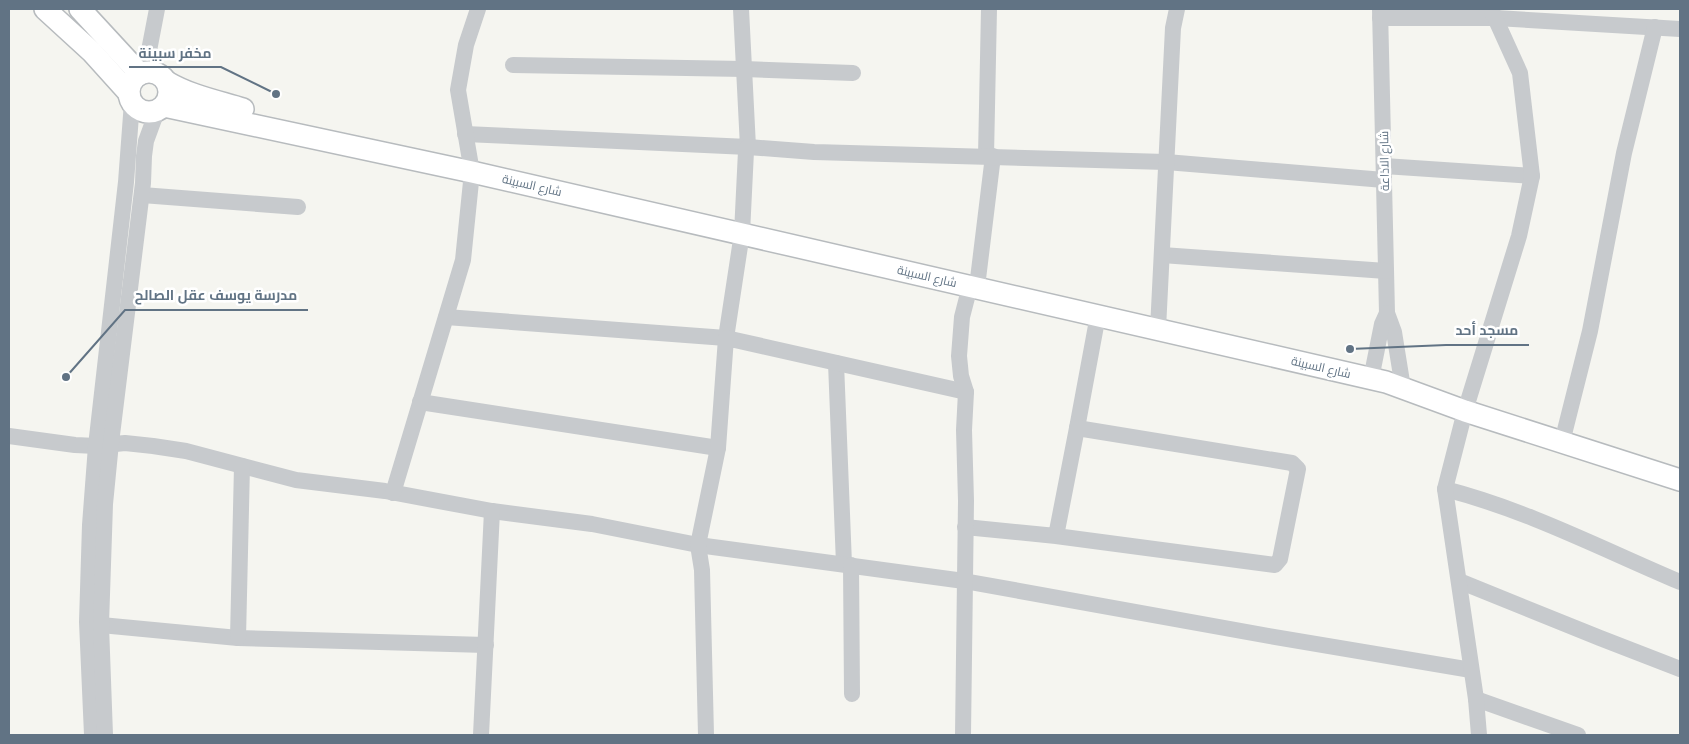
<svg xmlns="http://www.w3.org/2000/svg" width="1689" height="744" font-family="'Open Sans',Cairo,sans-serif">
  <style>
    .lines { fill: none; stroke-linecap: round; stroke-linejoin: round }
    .major-casing { stroke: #b7bbbe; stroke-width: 24 }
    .minor { stroke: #c7cacd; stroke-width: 16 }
    .major { stroke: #fff; stroke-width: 21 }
    .labels { text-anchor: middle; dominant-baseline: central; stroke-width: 5; stroke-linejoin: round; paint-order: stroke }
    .street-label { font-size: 12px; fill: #617384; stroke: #fff }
    .leader { fill: none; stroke: #617384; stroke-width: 2 }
    .callout-dot { fill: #617384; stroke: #fff; stroke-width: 2 }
    .callout-label { font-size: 14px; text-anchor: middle; font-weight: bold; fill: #617384; stroke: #fff; stroke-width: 5; stroke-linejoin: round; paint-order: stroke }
  </style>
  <rect width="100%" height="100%" fill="#f5f5f0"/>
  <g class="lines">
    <defs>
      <g id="major">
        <polyline points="45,9 92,52 129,93"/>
        <polyline points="80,9 140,74"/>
        <circle cx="149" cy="92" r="20"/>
        <path d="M 167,82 C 191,96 217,101 243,109"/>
        <polyline points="164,106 472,172 1386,382 1465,411 1680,480"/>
      </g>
    </defs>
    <use href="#major" class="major-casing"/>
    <g class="minor">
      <polyline points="1380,9 1387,313 1394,332 1403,388"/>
      <polyline points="1380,18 1496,18 1680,29"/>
      <polyline points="513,65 744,69 853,73"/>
      <polyline points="148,72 147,61 157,9"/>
      <polyline points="465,134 748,147 741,9"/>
      <polyline points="986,156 989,9"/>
      <polyline points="1384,166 1532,176"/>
      <polyline points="142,195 298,207"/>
      <polyline points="1162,255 1386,271"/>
      <polyline points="977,287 993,156"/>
      <polyline points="446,317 726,338 742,233 746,151 748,147 814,152 1166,162 1384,180"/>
      <polyline points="1158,329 1173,28 1177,9"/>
      <polyline points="836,363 844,564"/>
      <polyline points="1371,379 1382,324 1387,313"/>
      <polyline points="420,402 718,448"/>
      <polyline points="1077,428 1098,315"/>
      <polyline points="9,436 75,445 96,446 125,443 153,446 186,451 296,480 385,491 492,511 592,524 698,545 964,581 1269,636 1471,670"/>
      <polyline points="1562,442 1590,331 1624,153 1655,27"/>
      <path d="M 1445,489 C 1527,510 1602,549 1680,582"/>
      <polyline points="393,493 463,260 472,172 458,90 466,45 478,9"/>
      <polyline points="965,527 1056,536 1275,565 1280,559 1298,469 1292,463 1077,428 1056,536"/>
      <polyline points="851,565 852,694"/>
      <polyline points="1459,581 1600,638 1680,669"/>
      <polyline points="101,625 238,638 486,645"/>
      <polyline points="238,638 242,466"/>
      <polyline points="1476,699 1578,735"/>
      <polyline points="92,735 87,622 90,525 96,446 126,182 132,102"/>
      <polyline points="105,735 101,625 105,504 111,443 143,183 144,156 146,141 157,111"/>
      <polyline points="481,735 492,511"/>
      <polyline points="706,735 702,570 698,545 718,448 726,338 966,392"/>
      <polyline points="963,735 966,501 964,430 966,392 961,376 959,356 962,317 970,286"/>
      <polyline points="1479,735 1476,699 1445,489 1465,411 1519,236 1532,176 1520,73 1491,9"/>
    </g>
    <use href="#major" class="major"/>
  </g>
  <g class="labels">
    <g class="street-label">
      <text transform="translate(1384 161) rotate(-91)">شارع الاذاعة</text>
      <text transform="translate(532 185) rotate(13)">شارع السبينة</text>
      <text transform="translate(927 276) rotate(13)">شارع السبينة</text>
      <text transform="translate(1321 367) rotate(13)">شارع السبينة</text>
    </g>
  </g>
  <path class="leader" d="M276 94L221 67H129M66 377L125 310H308M1350 349L1446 345H1529"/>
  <g class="callout-dot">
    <circle cx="276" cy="94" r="5"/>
    <circle cx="66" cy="377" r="5"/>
    <circle cx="1350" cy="349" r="5"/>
  </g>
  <g class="callout-label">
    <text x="175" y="58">مخفر سبينة</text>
    <text x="216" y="300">مدرسة يوسف عقل الصالح</text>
    <text x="1487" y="335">مسجد أحد</text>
  </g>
  <rect width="1689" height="744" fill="none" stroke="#617384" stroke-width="20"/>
</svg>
